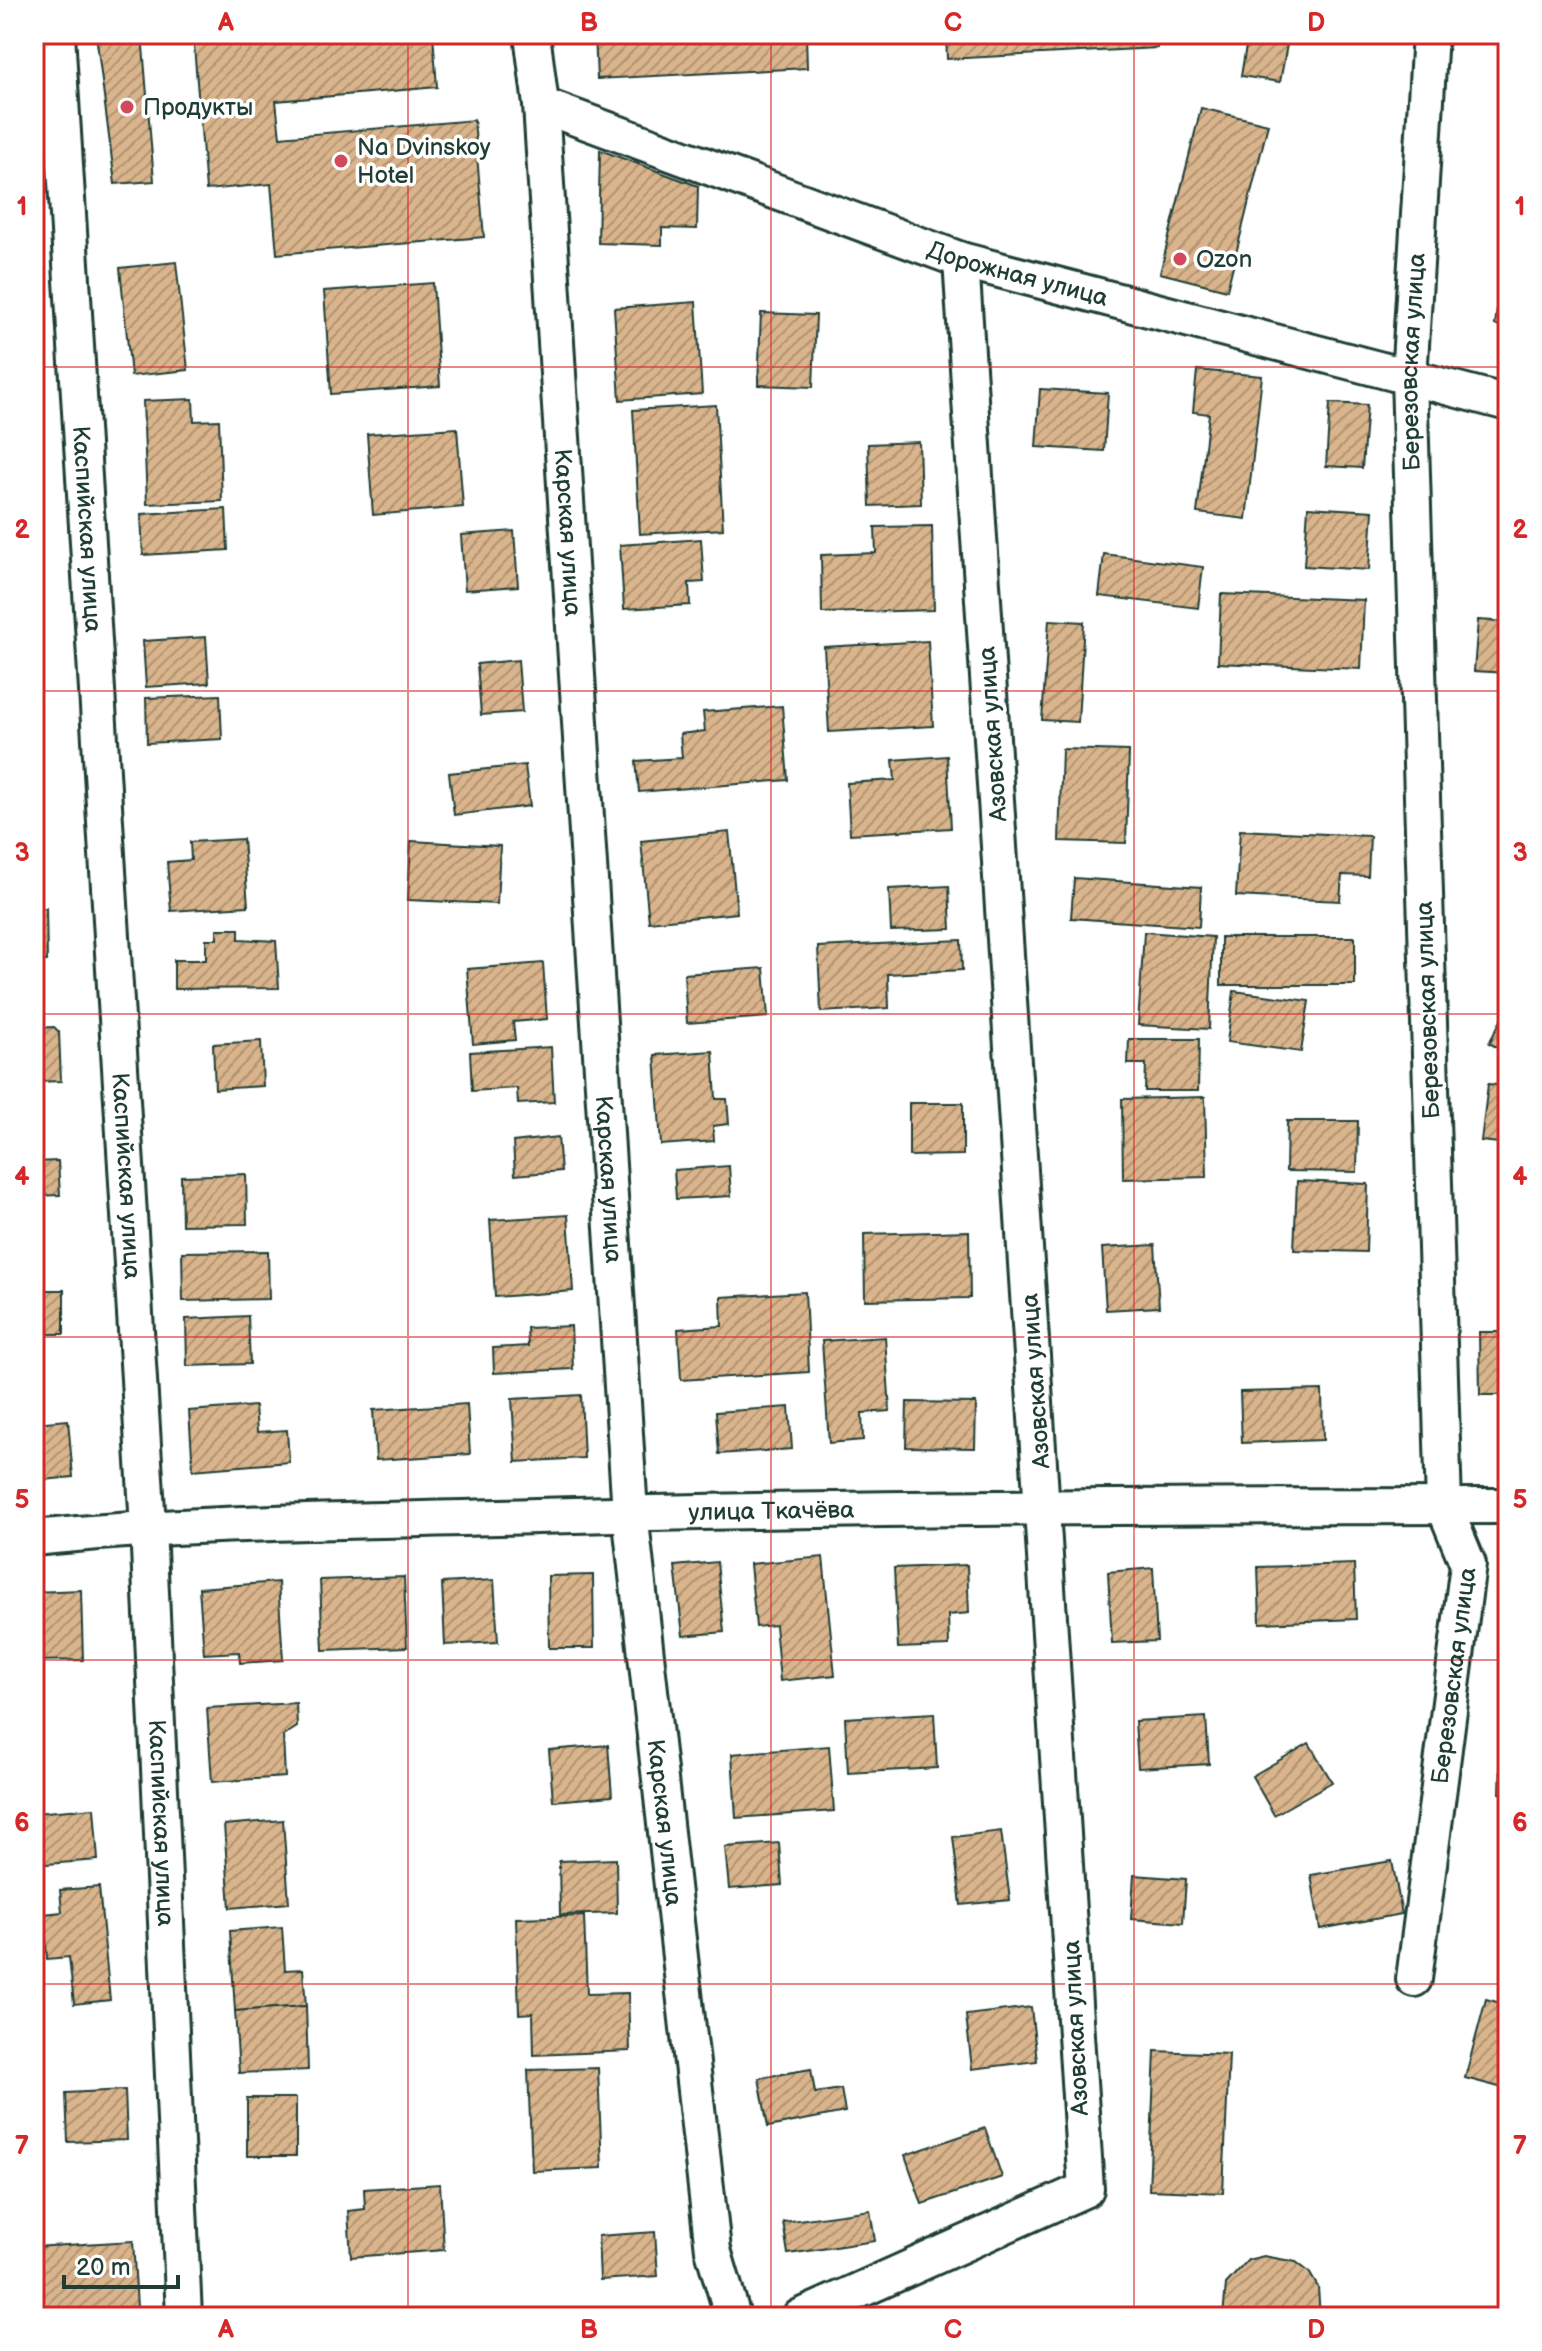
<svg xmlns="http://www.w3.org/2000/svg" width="1542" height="2351" font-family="'Balsamiq Sans',sans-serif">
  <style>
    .building { fill: url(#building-hatch); stroke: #1f3d34; stroke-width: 2 }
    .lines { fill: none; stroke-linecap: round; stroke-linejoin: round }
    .minor-casing { stroke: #1f3d34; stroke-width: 40 }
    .minor { stroke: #fff; stroke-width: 34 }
    .grid { fill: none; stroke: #d62828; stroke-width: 2; stroke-opacity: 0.55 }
    .poi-dot { fill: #d1495b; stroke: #fff; stroke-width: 3 }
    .labels { text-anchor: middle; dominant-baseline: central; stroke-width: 7; stroke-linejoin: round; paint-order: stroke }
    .poi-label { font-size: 24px; fill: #1f3d34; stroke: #fff; text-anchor: start }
    .street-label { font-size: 24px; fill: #1f3d34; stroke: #fff }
    .neatline { fill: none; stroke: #d62828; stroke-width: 3 }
    .grid-label { font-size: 26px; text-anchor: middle; font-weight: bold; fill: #d62828 }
  </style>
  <defs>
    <pattern id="building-hatch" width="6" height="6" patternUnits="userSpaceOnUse" patternTransform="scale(2)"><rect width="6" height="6" fill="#dab48c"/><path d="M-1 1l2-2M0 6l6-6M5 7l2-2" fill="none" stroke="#b09473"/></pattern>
  </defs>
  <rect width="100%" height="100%" fill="#fff"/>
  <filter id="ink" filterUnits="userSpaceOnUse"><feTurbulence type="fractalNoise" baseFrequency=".0125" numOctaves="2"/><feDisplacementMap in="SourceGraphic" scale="16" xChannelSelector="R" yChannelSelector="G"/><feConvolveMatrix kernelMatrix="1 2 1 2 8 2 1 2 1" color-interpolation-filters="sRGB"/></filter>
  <g filter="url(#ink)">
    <g class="building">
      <polygon points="96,34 142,34 154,181 115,184"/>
      <polygon points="193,34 433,34 437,87 276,101 280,137 474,120 484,237 277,254 271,184 206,190"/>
      <polygon points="595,34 806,34 807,68 597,79"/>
      <polygon points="946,34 1156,34 1157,48 947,59"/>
      <polygon points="1248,34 1289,34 1280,82 1241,76"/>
      <polygon points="1201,108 1268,124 1227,290 1160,273"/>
      <polygon points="600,150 698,186 697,229 662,228 662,245 598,243"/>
      <polygon points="1505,244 1508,245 1508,326 1495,325"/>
      <polygon points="176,262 188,370 131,376 120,268"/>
      <polygon points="433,283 440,386 331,394 324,291"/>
      <polygon points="696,302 702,394 620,400 614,308"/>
      <polygon points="761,313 816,315 813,387 758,385"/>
      <polygon points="1197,370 1262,376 1246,519 1197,513 1209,414 1193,412"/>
      <polygon points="1040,389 1108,393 1104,451 1036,447"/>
      <polygon points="193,399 194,421 219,420 222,501 147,504 143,401"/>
      <polygon points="1330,403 1367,405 1362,468 1326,466"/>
      <polygon points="716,405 723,529 640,534 633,410"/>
      <polygon points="457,428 463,507 373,515 367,434"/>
      <polygon points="919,442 921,504 870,506 868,444"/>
      <polygon points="1308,507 1373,511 1369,570 1304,566"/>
      <polygon points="226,509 228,550 143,555 141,514"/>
      <polygon points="932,526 934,610 822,613 821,555 876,553 875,527"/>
      <polygon points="514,531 518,586 465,590 461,535"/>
      <polygon points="701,539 704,582 689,583 690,605 624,609 620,545"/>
      <polygon points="1104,554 1203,567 1198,608 1099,596"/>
      <polygon points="1221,594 1364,600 1361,669 1218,663"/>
      <polygon points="1049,620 1084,622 1078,722 1042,720"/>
      <polygon points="1478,620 1508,622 1508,673 1474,671"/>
      <polygon points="206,637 209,683 146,687 143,641"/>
      <polygon points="928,641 933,726 829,732 824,647"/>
      <polygon points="518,660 522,712 481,715 477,664"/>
      <polygon points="220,695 222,739 147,743 146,698"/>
      <polygon points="782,706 788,780 639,792 636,761 682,758 680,734 705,731 703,712"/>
      <polygon points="1062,749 1129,751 1126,843 1059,841"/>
      <polygon points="947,756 951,828 850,834 847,783 895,780 893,760"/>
      <polygon points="525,765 530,806 454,815 449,773"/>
      <polygon points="34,772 41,772 42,819 34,819"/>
      <polygon points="1240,830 1370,836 1368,876 1342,875 1340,901 1236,896"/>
      <polygon points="729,832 737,913 649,922 641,841"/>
      <polygon points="243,839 248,906 171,911 167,862 191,860 190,842"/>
      <polygon points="411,841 500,846 497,904 408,900"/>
      <polygon points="1074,878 1201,887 1199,927 1071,918"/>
      <polygon points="949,886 951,929 891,931 889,889"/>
      <polygon points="34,908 46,908 47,961 34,961"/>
      <polygon points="217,929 239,929 239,939 276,941 279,988 174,989 174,960 206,960 206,939 217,939"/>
      <polygon points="1144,932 1213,937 1209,1029 1138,1025"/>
      <rect x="1221" y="937" width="134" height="48"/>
      <polygon points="961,940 962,970 888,974 889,1008 821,1012 818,947"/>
      <polygon points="543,963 547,1019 513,1022 515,1040 473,1044 467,969"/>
      <polygon points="764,968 768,1017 687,1023 684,974"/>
      <polygon points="1234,991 1309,1001 1301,1052 1227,1042"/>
      <polygon points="1508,1007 1508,1053 1489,1043"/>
      <polygon points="54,1027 59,1032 61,1081 34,1082 34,1028"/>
      <polygon points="1129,1039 1199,1039 1198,1091 1145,1091 1146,1064 1128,1064"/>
      <polygon points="261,1041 263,1086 215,1089 213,1044"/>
      <polygon points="551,1047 554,1102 518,1104 517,1088 472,1091 470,1052"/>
      <polygon points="713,1051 716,1099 727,1099 729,1124 713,1126 714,1141 661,1145 655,1055"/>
      <polygon points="1488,1084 1508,1086 1508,1144 1481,1141"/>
      <polygon points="1205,1097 1207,1177 1123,1179 1122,1099"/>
      <polygon points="909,1103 963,1103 963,1155 909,1156"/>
      <polygon points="1287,1121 1358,1121 1357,1172 1286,1171"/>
      <polygon points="558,1137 561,1171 515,1175 513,1142"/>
      <polygon points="58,1161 60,1195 34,1196 34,1162"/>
      <polygon points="729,1166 731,1196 676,1199 674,1170"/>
      <polygon points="246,1174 247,1224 182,1225 181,1176"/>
      <polygon points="1297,1181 1368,1184 1366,1252 1294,1250"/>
      <polygon points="568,1215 573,1291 495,1297 490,1220"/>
      <polygon points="969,1231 970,1298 865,1300 864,1234"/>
      <polygon points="1155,1245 1159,1307 1106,1310 1102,1248"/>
      <polygon points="268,1251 269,1299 183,1301 182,1252"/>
      <rect x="34" y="1290" width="30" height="44"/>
      <polygon points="805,1292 809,1372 681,1380 678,1329 722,1326 721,1297"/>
      <polygon points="248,1316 250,1364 187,1366 186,1319"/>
      <polygon points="571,1326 573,1369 494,1373 493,1348 528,1346 527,1328"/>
      <polygon points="1479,1332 1505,1332 1508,1395 1480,1395"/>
      <polygon points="885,1337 890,1411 862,1413 863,1440 829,1443 822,1341"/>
      <polygon points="1322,1390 1323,1440 1242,1443 1240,1392"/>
      <polygon points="581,1395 584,1458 516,1462 512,1399"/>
      <polygon points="907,1402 976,1403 975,1448 906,1447"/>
      <polygon points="467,1404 470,1454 376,1460 373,1410"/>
      <polygon points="255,1406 257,1432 287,1430 289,1462 193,1470 189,1411"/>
      <polygon points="789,1407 792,1449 719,1454 716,1412"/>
      <polygon points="68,1420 73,1477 34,1481 34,1423"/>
      <polygon points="823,1557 835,1675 780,1681 775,1625 756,1627 750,1564"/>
      <polygon points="717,1562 724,1632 683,1636 675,1566"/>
      <polygon points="1354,1564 1356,1619 1260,1623 1258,1567"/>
      <polygon points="967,1565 969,1613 948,1615 949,1646 898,1648 894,1568"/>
      <polygon points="1153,1568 1157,1641 1112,1643 1108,1572"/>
      <polygon points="593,1575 594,1648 549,1648 548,1576"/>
      <polygon points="404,1577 407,1647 323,1650 320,1580"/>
      <polygon points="494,1580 498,1642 445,1645 442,1583"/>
      <polygon points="278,1582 283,1660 240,1663 239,1652 204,1654 199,1588"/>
      <polygon points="1502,1586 1508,1586 1508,1635 1503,1635"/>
      <polygon points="81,1590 83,1660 34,1661 34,1592"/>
      <polygon points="296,1703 297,1727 283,1736 285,1777 212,1782 207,1708"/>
      <polygon points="934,1713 937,1768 848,1773 845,1718"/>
      <polygon points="1206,1717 1209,1764 1138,1768 1135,1721"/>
      <polygon points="1502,1728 1508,1729 1508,1794 1500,1793"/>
      <polygon points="1309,1743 1332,1782 1274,1815 1252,1776"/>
      <polygon points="608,1745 612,1796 553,1801 549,1750"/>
      <polygon points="829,1746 834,1811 736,1818 732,1754"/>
      <polygon points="94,1808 98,1860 34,1865 34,1813"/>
      <polygon points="283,1820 289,1903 230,1908 224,1825"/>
      <polygon points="1001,1831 1010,1900 961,1905 953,1837"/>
      <polygon points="779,1843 782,1885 729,1889 725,1847"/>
      <polygon points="616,1859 617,1913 560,1915 559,1861"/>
      <polygon points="1392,1861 1402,1914 1320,1929 1311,1875"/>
      <polygon points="1134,1875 1186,1879 1183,1923 1131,1919"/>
      <polygon points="99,1887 110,2000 74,2004 69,1957 47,1959 44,1914 62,1912 60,1890"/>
      <polygon points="584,1916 587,1994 628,1993 630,2051 534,2055 533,2013 519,2014 516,1918"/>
      <polygon points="282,1927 285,1970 303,1969 306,2006 235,2011 230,1931"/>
      <polygon points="1486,1999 1508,2005 1508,2070 1503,2088 1465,2078"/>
      <polygon points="306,2006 308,2070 239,2073 235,2011"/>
      <polygon points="1031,2007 1037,2061 972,2069 966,2015"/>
      <polygon points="1155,2051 1229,2054 1223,2193 1149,2190"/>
      <polygon points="598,2068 602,2168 532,2171 528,2070"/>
      <polygon points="811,2069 815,2093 841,2089 845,2112 768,2127 759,2078"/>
      <polygon points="125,2090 127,2140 68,2142 66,2093"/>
      <rect x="247" y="2098" width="49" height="58"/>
      <polygon points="985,2128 1002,2177 922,2204 905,2155"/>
      <polygon points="440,2184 444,2250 351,2257 348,2211 365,2209 364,2189"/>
      <polygon points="870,2210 875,2241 788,2254 783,2222"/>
      <polygon points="655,2232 658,2276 600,2280 598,2236"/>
      <polygon points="133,2241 137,2307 34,2314 34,2247"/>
      <polygon points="1264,2256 1296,2262 1309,2272 1318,2287 1320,2317 1223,2317 1226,2284 1248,2260"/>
    </g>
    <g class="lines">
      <defs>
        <g id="minor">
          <path id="s1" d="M 57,34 L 148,1527 L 184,2317"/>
          <path id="s2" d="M 532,34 L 541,105 L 630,1513 L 713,2250 L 733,2317"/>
          <path id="s3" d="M 541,105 L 961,260 L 1508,403"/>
          <path id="s4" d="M 34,1538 C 201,1521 369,1521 537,1516 C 861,1507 1184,1506 1508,1506"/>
          <path id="s5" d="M 1414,1979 L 1468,1564 L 1444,1506 L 1409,378 L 1430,34"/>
          <polyline points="800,2317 1086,2189 961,260"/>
        </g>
      </defs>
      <use href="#minor" class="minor-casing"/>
      <use href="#minor" class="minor"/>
    </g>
  </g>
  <path class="grid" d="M 408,34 L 408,2317M 771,34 L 771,2317M 1134,34 L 1134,2317M 34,367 L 1508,367M 34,691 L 1508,691M 34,1014 L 1508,1014M 34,1337 L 1508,1337M 34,1660 L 1508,1660M 34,1984 L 1508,1984"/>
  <g class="poi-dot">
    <circle cx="127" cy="107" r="8"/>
    <circle cx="341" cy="161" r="8"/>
    <circle cx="1180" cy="259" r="8"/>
  </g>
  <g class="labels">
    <g class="poi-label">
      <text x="143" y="107">Продукты</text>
      <text x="357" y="147">Na Dvinskoy<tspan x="357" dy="28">Hotel</tspan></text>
      <text x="1196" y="259">Ozon</text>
    </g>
    <g class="street-label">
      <text stroke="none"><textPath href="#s3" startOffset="506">Дорожная улица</textPath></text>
      <text stroke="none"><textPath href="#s5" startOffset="1626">Березовская улица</textPath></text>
      <text stroke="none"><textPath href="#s1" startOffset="496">Каспийская улица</textPath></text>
      <text stroke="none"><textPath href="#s2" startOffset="500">Карская улица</textPath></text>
      <text transform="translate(993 734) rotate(-94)">Азовская улица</text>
      <text transform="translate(1428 1010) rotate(-92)">Березовская улица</text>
      <text stroke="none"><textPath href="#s1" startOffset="1144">Каспийская улица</textPath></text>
      <text stroke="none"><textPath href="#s2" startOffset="1148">Карская улица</textPath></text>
      <text transform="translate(1036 1381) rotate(-94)">Азовская улица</text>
      <text stroke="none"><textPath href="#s4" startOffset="738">улица Ткачёва</textPath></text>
      <text stroke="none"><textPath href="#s5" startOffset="306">Березовская улица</textPath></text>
      <text stroke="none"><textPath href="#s1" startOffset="1792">Каспийская улица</textPath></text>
      <text stroke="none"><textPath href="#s2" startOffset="1794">Карская улица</textPath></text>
      <text transform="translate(1076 2028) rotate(-93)">Азовская улица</text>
    </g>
  </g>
  <rect width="1542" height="2351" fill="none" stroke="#fff" stroke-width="88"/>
  <path d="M64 2275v12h114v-12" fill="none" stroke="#1f3d34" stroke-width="4"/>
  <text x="76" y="2275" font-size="24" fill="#1f3d34" stroke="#ffffff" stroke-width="6" paint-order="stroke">20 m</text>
  <rect x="44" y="44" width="1454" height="2263" class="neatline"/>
  <g class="grid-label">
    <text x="226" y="31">A</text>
    <text x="589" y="31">B</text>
    <text x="953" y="31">C</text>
    <text x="1316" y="31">D</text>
    <text x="22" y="215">1</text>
    <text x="1520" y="215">1</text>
    <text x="22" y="538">2</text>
    <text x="1520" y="538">2</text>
    <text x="22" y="861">3</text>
    <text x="1520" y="861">3</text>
    <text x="22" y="1185">4</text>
    <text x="1520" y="1185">4</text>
    <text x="22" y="1508">5</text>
    <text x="1520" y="1508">5</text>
    <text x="22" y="1831">6</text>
    <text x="1520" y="1831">6</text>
    <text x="22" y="2154">7</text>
    <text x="1520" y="2154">7</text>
    <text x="226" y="2338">A</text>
    <text x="589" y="2338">B</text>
    <text x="953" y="2338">C</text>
    <text x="1316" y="2338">D</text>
  </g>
</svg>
